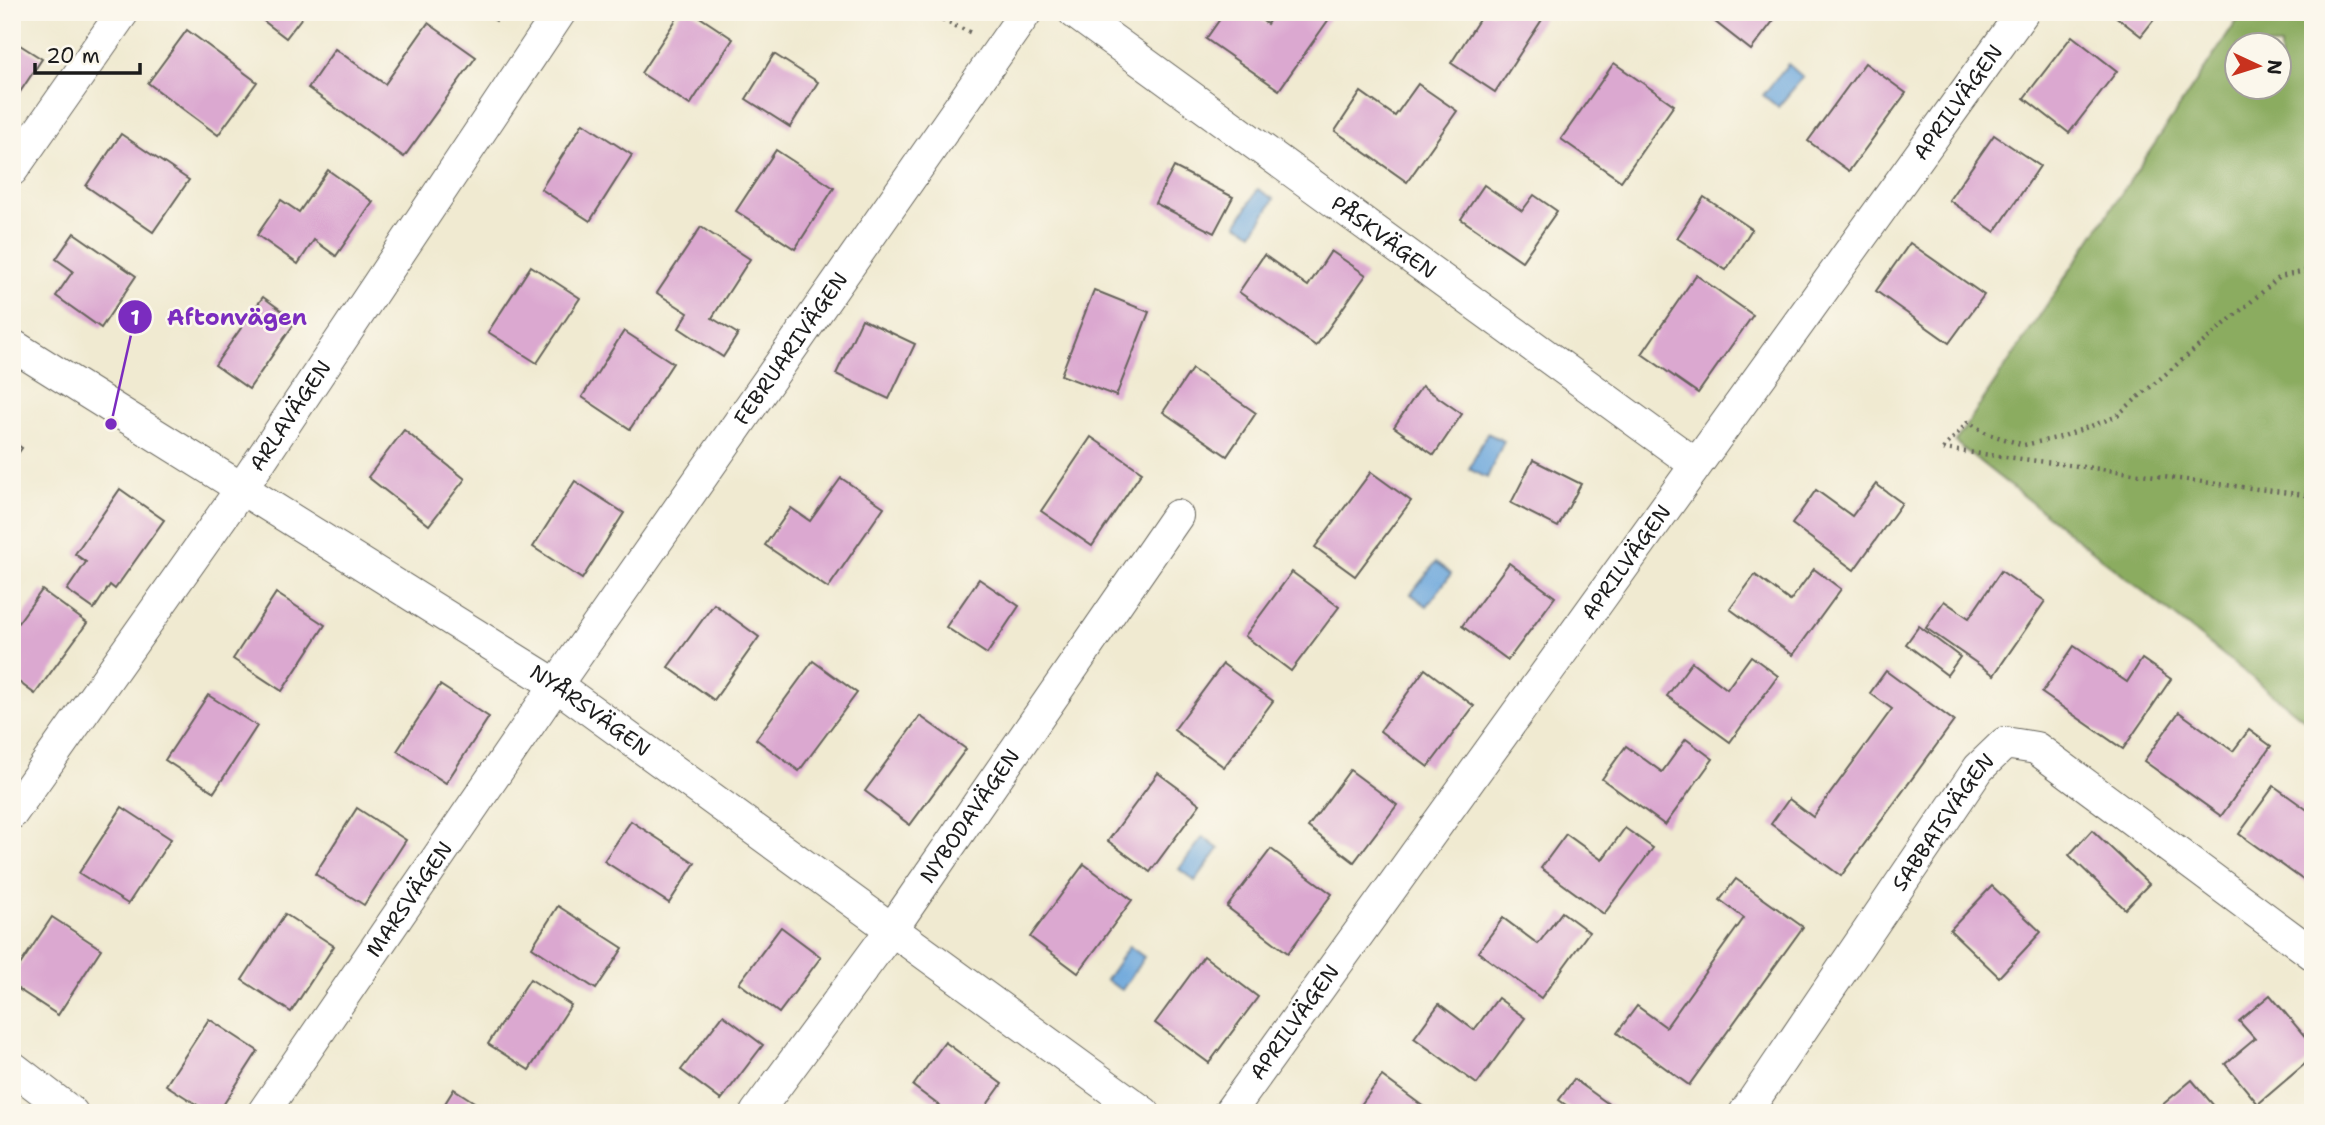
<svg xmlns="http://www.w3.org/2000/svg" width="2325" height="1125" font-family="'Shantell Sans',sans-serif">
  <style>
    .forest { fill: #8bac61; stroke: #54643e; stroke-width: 2; fill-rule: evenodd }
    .water { fill: #6ba6db; stroke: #44617c; stroke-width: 2 }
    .building { fill: #dba8d0 }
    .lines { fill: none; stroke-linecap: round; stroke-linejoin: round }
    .street-casing { stroke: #66645b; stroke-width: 34 }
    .path { stroke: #66645b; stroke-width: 4.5; stroke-dasharray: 2 5; stroke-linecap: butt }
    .street { stroke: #fff; stroke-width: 32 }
    .labels { text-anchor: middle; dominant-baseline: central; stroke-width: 5; stroke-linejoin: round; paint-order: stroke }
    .street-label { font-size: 21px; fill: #1c1c1c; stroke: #fbf7ec }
    .leader { fill: none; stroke: #7b2cbf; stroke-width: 2.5 }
    .callout-dot { fill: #7b2cbf; stroke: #fbf7ec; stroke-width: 2.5 }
    .mark-label { font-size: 21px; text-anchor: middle; font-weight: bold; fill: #fff }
    .callout-label { font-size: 23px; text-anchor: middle; font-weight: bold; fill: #7b2cbf; stroke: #fbf7ec; stroke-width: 5; stroke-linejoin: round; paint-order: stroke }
  </style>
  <rect width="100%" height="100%" fill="#fbf7ec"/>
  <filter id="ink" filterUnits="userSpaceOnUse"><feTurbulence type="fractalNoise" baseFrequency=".0143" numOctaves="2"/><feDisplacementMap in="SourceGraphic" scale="14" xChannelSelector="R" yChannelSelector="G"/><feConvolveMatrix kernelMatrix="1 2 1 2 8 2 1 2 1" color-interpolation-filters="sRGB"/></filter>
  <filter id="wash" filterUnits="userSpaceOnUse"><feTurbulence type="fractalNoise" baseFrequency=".00686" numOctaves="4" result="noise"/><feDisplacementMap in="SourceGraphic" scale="28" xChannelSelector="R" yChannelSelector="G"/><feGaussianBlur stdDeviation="1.57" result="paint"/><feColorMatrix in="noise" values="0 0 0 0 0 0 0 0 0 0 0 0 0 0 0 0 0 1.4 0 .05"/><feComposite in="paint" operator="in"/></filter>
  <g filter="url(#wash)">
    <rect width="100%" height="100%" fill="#f0ead1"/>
    <path class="forest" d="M 2243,12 L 2313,12 L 2313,726 L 1955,442 ZM 2238,46 L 2280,46 L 2280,88 L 2238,88 Z"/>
    <g class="water">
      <polygon points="1788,64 1803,77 1778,107 1763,95"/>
      <polygon points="1258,189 1274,199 1253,233 1237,224"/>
      <polygon points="1487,433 1504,441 1487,478 1469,469"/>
      <polygon points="1436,562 1451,574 1427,606 1411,594"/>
      <polygon points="1203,837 1219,849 1195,881 1179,869"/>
      <polygon points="1129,946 1144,957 1122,990 1106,980"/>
    </g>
    <g id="blocks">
      <g class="building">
        <polygon points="252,12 306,12 286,38"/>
        <polygon points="482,12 502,12 496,21"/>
        <polygon points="681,12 692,12 733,39 690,105 641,73"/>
        <polygon points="1225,12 1251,12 1267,24 1275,12 1319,12 1329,19 1279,90 1206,39"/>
        <polygon points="1484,12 1547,12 1495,92 1451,63"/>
        <polygon points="1721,12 1780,12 1751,50 1714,21"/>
        <polygon points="2110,12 2160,12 2141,36"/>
        <polygon points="428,23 476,57 404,157 308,88 335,49 385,84"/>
        <polygon points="187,30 257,82 218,135 148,83"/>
        <polygon points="2072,36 2117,71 2069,133 2024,98"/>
        <polygon points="12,40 42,59 12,104"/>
        <polygon points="774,54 818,82 790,127 746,99"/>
        <polygon points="1614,63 1674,105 1621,181 1561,139"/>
        <polygon points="1865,63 1906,93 1849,171 1808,141"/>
        <polygon points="1418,84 1457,111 1407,182 1335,131 1361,92 1395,116"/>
        <polygon points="583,123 632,155 590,221 541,189"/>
        <polygon points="121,134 189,180 153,232 86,186"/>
        <polygon points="1994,135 2040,166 1995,232 1949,200"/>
        <polygon points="776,150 834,188 795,249 736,211"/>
        <polygon points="1174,167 1233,197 1214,233 1155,203"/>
        <polygon points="328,170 373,202 336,256 314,240 298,264 257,235 281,200 299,212"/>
        <polygon points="1484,185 1522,211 1534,195 1557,211 1522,261 1461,219"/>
        <polygon points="1704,197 1752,229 1726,270 1677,238"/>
        <polygon points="701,227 750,259 712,318 738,334 723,357 679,328 688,313 657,293"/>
        <polygon points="74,233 136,276 101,328 56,296 73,271 56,259"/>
        <polygon points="1910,243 1984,295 1949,343 1876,291"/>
        <polygon points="1331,251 1366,275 1316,346 1239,292 1264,255 1308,286"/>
        <polygon points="531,266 580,298 537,363 488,332"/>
        <polygon points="1696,275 1753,315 1698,393 1642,354"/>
        <polygon points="1094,290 1149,312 1116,396 1061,375"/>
        <polygon points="263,297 296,321 249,389 215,365"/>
        <polygon points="862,319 915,344 889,399 836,374"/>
        <polygon points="624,331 673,363 630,429 582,397"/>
        <polygon points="1192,369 1256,413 1227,456 1163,412"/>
        <polygon points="1422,386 1462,414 1434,455 1394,427"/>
        <polygon points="404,430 465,479 429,525 368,477"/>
        <polygon points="1091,437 1142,472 1092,546 1041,511"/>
        <polygon points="12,441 22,448 12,462"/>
        <polygon points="1533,460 1581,484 1558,527 1511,503"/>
        <polygon points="1371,472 1411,501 1355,576 1315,547"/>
        <polygon points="841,478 884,507 828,588 765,545 791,508 810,521"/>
        <polygon points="575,481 624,513 582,579 533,547"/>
        <polygon points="1876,484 1902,503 1854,570 1792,524 1816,490 1852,516"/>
        <polygon points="120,489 164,520 115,589 110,585 94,609 67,590 86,562 75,554"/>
        <polygon points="1509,563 1555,597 1508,660 1462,626"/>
        <polygon points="1814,569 1841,589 1793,655 1730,609 1755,575 1790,601"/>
        <polygon points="2001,571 2045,601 1994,675 1926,628 1944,601 1969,618"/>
        <polygon points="1292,572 1339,607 1291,671 1245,636"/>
        <polygon points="979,579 1019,606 987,654 946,627"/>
        <polygon points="42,590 87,623 35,694 12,677 12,631"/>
        <polygon points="276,593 325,625 282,691 233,659"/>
        <polygon points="714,604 759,637 714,700 668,667"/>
        <polygon points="1919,626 1960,657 1947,675 1906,644"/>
        <polygon points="2074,646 2127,682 2142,659 2171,679 2123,749 2042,693"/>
        <polygon points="1751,656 1778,676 1730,742 1667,696 1692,662 1727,689"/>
        <polygon points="813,661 857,693 799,771 756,739"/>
        <polygon points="1223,664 1273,701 1224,767 1174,730"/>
        <polygon points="1425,669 1474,706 1428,767 1380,731"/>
        <polygon points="1886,671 1954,721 1841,876 1771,824 1789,799 1813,817 1892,709 1870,693"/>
        <polygon points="440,685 489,717 446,783 397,751"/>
        <polygon points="208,695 257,726 214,792 165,760"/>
        <polygon points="2179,712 2233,751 2249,730 2271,746 2221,816 2144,761"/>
        <polygon points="920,716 966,749 910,825 865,791"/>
        <polygon points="1686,739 1713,759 1665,825 1602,779 1626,746 1662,772"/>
        <polygon points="1350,770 1397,805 1354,862 1308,827"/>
        <polygon points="1158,773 1200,804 1150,872 1108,841"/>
        <polygon points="2274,786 2313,814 2313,887 2239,834"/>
        <polygon points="122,807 171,839 128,904 79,873"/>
        <polygon points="357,808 406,840 364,905 315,874"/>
        <polygon points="631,821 695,863 669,903 604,861"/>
        <polygon points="1625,828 1653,848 1604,914 1541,868 1566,834 1602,860"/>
        <polygon points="2092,830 2149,884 2125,909 2069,855"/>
        <polygon points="1271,849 1332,894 1288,953 1227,907"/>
        <polygon points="1084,864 1132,900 1078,973 1030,937"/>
        <polygon points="1736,879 1803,927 1689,1085 1617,1033 1637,1006 1666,1027 1744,918 1720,900"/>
        <polygon points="1992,886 2041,932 1999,977 1950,930"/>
        <polygon points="558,906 623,948 596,989 532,947"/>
        <polygon points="1562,912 1589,932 1541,998 1478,952 1503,918 1538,944"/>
        <polygon points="285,914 334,946 291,1012 242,980"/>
        <polygon points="52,917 101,949 58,1015 12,985 12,977"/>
        <polygon points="781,927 821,957 779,1013 739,983"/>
        <polygon points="1204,956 1258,997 1209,1063 1155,1023"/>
        <polygon points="530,979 571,1005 529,1070 488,1044"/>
        <polygon points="2270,995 2313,1046 2313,1057 2258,1104 2225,1064 2255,1039 2239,1021"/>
        <polygon points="1498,998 1525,1018 1477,1084 1414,1038 1439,1004 1474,1030"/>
        <polygon points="723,1015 763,1045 721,1100 681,1070"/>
        <polygon points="209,1019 258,1051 218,1113 210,1113 166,1085"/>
        <polygon points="945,1042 1002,1084 981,1113 949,1113 913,1086"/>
        <polygon points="1382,1076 1432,1113 1355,1113"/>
        <polygon points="1574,1079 1621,1113 1577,1113 1559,1100"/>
        <polygon points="2192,1080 2220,1113 2157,1113 2155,1111"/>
        <polygon points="454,1089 491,1113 439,1113"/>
      </g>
    </g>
  </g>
  <g filter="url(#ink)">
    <use href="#blocks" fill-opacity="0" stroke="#66645b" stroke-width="2"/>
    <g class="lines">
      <defs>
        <g id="street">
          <path id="s1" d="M 1074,12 L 1695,464"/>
          <polyline points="12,170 123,12"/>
          <path id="s2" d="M 12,345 L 556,685 L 1144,1113"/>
          <path id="s3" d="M 12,813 L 242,488 L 560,12"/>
          <polyline points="12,1067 72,1113"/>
          <path id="s4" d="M 263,1113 L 556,685 L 1026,12"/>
          <path id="s5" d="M 756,1113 L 892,929 L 1177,516"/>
          <path id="s6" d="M 1229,1113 L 2023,12"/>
          <path id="s7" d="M 1745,1113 L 1979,768 L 2005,743 L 2036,748 L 2313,954"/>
        </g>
      </defs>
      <use href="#street" class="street-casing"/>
      <g class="path">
        <polyline points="923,12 972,33"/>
        <polyline points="1943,449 1968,422 1988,434 2024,445 2061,437 2115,417 2280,277 2313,269"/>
        <polyline points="1943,449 2313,496"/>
      </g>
      <use href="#street" class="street"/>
    </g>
  </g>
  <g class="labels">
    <g class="street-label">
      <text stroke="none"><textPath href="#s6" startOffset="1246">APRILVÄGEN</textPath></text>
      <text stroke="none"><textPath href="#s1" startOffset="383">PÅSKVÄGEN</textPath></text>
      <text stroke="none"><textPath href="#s4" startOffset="929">FEBRUARIVÄGEN</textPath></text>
      <text stroke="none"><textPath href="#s3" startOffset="485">ARLAVÄGEN</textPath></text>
      <text stroke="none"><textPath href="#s6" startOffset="679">APRILVÄGEN</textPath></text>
      <text stroke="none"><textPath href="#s2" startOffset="684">NYÅRSVÄGEN</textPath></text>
      <text stroke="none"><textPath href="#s5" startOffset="366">NYBODAVÄGEN</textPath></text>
      <text stroke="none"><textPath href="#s7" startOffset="352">SABBATSVÄGEN</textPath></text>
      <text stroke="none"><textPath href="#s4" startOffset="259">MARSVÄGEN</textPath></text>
      <text stroke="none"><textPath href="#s6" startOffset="112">APRILVÄGEN</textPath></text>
    </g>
  </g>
  <path class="leader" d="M111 424L135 317"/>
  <g class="callout-dot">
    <circle cx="111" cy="424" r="7"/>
    <circle cx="135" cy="317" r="18"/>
  </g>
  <g class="mark-label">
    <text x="135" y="325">1</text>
  </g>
  <g class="callout-label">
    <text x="237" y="325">Aftonvägen</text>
  </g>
  <rect width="2325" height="1125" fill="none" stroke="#fbf7ec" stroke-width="42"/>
  <g transform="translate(2258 66) rotate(94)"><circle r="33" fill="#fbf7ec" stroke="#a29f99" stroke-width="2"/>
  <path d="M0-5L12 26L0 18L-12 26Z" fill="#c8321e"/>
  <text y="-10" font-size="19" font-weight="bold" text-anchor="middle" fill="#1c1c1c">N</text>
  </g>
  <path d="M35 63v10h105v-10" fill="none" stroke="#1c1c1c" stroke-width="3.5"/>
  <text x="46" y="63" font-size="21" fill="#1c1c1c" stroke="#fbf7ec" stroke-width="5" paint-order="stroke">20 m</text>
</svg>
